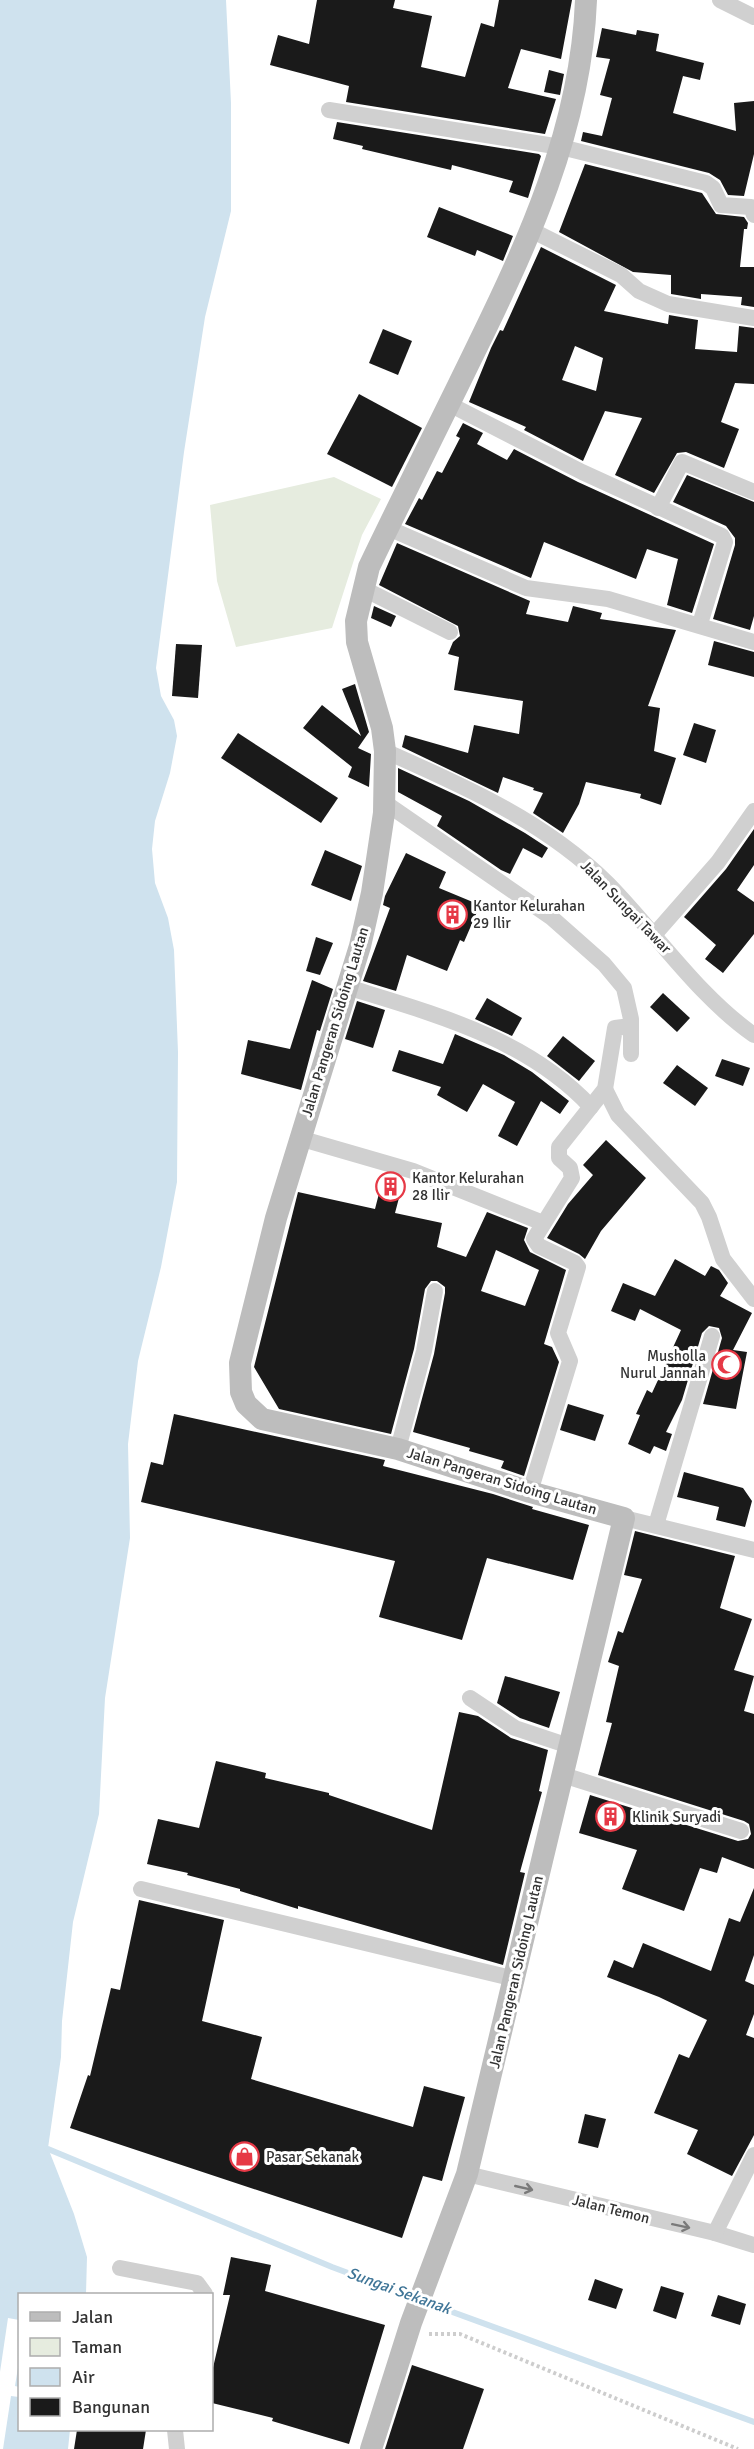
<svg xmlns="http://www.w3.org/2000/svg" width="754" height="2449" font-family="Signika,sans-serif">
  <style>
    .green { fill: #e6ecdf }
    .water { fill: #cfe2ee }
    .pier { fill: #fff }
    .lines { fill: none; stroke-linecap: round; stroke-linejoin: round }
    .stream { stroke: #cfe2ee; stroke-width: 6 }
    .building { fill: #1a1a1a; fill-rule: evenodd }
    .path { stroke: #cdcdcd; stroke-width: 4; stroke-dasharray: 3 3; stroke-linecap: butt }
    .street { stroke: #d0d0d0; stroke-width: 16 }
    .secondary { stroke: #bdbdbd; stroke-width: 22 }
    .oneway { stroke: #7a7a7a }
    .labels { text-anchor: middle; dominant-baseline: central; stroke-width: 6; stroke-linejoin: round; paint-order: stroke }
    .poi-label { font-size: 15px; fill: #333; stroke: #fff; text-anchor: start }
    .street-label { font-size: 15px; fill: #333; stroke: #fff }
    .water-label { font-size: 16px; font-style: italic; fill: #3f7597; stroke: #fff }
  </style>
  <rect width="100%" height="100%" fill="#fff"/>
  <polygon class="green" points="334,477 381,499 362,535 332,628 236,647 217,581 210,505"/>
  <polygon class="water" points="0,0 226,0 231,103 231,211 205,317 184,452 156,668 161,696 174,720 177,736 170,773 155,821 152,849 155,883 168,918 174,950 178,1052 177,1182 161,1267 138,1361 128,1444 130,1538 105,1698 99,1814 73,1922 62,2021 61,2057 48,2148 74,2214 87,2257 86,2294 20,2294 20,2430 70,2430 68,2449 0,2449"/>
  <polygon class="pier" points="8,2318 19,2320 20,2355 15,2386 19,2387 19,2397 11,2396 3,2449 0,2449 0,2372"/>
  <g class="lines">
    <g class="stream">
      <polyline points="48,2149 332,2267 415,2298"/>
      <polyline points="425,2302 754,2422"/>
    </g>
  </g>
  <g class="building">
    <polygon points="317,0 395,0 393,8 432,16 421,67 465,77 481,23 494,27 499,0 572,0 561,59 521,49 508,88 556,99 545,134 346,102 349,86 270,65 278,35 309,44"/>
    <polygon points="602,28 636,35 637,30 659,34 656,51 704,63 700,80 683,76 673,113 736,131 734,103 754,101 754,154 744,196 728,195 720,180 709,173 581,141 583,132 602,136 612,98 600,95 610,59 596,57"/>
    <polygon points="549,70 564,74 560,95 544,92"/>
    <polygon points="337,122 539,154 541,156 528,198 509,192 513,181 452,165 451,170 362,149 363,146 333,139"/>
    <polygon points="585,164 702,193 716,214 744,217 748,223 747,229 744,229 740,267 754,267 754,307 741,305 742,297 701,294 701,299 671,294 671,275 633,272 559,232"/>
    <polygon points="439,207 513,236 503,261 477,250 475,256 427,237"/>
    <path d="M 541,247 L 616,285 L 604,311 L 668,324 L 669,315 L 698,320 L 695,349 L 737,352 L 739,326 L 754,328 L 754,384 L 735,383 L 721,422 L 739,429 L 724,468 L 686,452 L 677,453 L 654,493 L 615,475 L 642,418 L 605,411 L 583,461 L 524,430 L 526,427 L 469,402 L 491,348 L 500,330 L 503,331 ZM 575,346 L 603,358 L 596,391 L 562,380 Z"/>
    <polygon points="383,329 412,341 398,375 369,363"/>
    <polygon points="359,394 422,428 392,487 327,454"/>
    <polygon points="463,423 483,433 477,444 507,460 514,449 578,482 714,544 692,613 667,605 678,559 647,549 636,579 544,542 531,578 405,524 419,498 422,500 437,471 442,473 460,438 456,436"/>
    <polygon points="687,475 754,502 754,616 750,630 713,619 735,545 735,538 726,526 673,502"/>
    <polygon points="397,543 530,601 526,614 568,622 573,606 602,613 600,619 676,630 648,706 660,708 654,751 676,758 661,805 640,798 641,794 586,782 579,804 563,833 533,813 543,793 533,790 534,788 503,777 498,793 402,747 405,735 468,753 474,725 519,734 523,701 454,690 459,657 448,654 453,642 460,636 458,626 379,585"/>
    <polygon points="374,606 396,616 391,627 371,618"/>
    <polygon points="714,641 754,652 754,677 708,665"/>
    <polygon points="176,644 202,645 198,698 172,696"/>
    <polygon points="355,684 369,732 358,748 371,754 369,787 348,777 352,767 303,728 322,705 361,736 342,689"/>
    <polygon points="694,723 716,730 706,763 683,755"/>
    <polygon points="238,733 338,798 321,823 221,758"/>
    <polygon points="398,768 469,801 525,833 548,848 542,858 523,848 510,874 501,870 437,826 442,816 398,792"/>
    <polygon points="754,829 754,865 737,890 754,902 754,934 723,973 705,959 716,945 684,917 726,869"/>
    <polygon points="325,850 362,866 351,901 311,885"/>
    <polygon points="406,853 446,872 439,888 480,905 464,942 460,940 447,971 407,955 396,991 363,981 390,908 383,905 385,896"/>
    <polygon points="316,937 333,943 320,975 306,971"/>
    <polygon points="312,980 333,989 320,1031 317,1030 301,1090 241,1074 248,1040 290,1049"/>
    <polygon points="663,993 690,1018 677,1032 650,1007"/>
    <polygon points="487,998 522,1018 512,1036 475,1019"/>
    <polygon points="357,1001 385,1010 373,1048 345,1039"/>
    <polygon points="455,1034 504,1055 532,1072 569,1101 560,1114 541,1101 517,1146 498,1136 515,1102 483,1084 467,1112 437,1095 441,1087 392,1071 399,1050 443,1064"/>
    <polygon points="563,1036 595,1061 579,1081 547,1056"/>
    <polygon points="722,1059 750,1068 743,1086 715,1076"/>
    <polygon points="677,1065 708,1088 695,1106 663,1083"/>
    <polygon points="606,1140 646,1178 601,1231 585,1259 579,1254 547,1238 568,1204 593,1175 583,1165"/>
    <path d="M 384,1174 L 404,1179 L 395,1213 L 442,1223 L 437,1247 L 466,1257 L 487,1212 L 528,1228 L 524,1240 L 530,1252 L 566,1270 L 544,1344 L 552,1347 L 559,1362 L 524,1476 L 501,1468 L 504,1461 L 469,1451 L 470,1448 L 413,1432 L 434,1354 L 445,1293 L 445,1287 L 437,1281 L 431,1281 L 425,1289 L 414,1349 L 391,1434 L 279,1409 L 254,1367 L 298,1192 L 375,1209 ZM 496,1250 L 539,1270 L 525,1306 L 481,1291 Z"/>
    <polygon points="675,1259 705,1276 711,1266 719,1270 728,1283 720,1296 752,1313 733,1350 747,1352 736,1409 703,1404 722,1338 719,1328 709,1326 702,1333 682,1400 666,1432 672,1434 666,1451 654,1446 650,1454 628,1444 640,1415 636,1414 647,1390 652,1393 681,1330 640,1309 635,1321 611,1311 623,1283 655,1296"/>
    <polygon points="568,1404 604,1415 595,1441 560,1430"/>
    <polygon points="174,1414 385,1460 383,1466 493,1494 533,1507 532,1509 589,1525 573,1580 487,1558 462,1640 379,1617 395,1561 141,1502 151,1462 163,1465"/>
    <polygon points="684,1472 743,1488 752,1501 745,1527 716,1520 719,1507 677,1497"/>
    <polygon points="635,1531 735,1556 720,1608 752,1619 734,1670 754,1676 744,1711 754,1714 754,1869 722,1857 717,1873 700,1868 684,1911 622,1889 637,1850 579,1833 590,1795 738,1841 748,1839 751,1834 749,1824 744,1821 598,1775 612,1723 606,1722 619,1666 608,1662 618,1631 623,1633 642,1579 624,1575"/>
    <polygon points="505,1676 560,1692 549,1728 520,1718 497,1703"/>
    <polygon points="459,1712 478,1716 511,1738 548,1750 539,1791 542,1792 520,1872 525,1873 503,1965 298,1906 298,1909 240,1891 240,1889 187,1875 188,1873 147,1864 158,1819 199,1828 216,1761 266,1773 265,1778 329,1793 329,1795 432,1830"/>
    <polygon points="754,1888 754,1955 745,1981 754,1985 754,2014 746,2035 754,2038 754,2135 732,2176 687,2154 698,2130 654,2113 679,2054 689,2058 707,2020 659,1997 607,1977 614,1960 633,1968 643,1943 711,1971 729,1918 740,1922"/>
    <polygon points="139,1900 224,1920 202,2021 262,2037 251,2079 413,2127 424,2086 465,2097 442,2181 423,2176 402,2238 70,2128 88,2075 90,2076 111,1988 120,1990"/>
    <polygon points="585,2114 606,2119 598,2148 578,2143"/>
    <polygon points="231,2257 271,2265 265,2291 385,2325 349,2444 272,2421 273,2418 212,2403 212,2372 230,2295 223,2295"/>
    <polygon points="595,2279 623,2289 616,2309 588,2300"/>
    <polygon points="661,2286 684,2293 676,2319 653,2311"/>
    <polygon points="718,2295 746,2304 740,2325 711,2316"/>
    <polygon points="412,2365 484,2389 463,2449 385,2449"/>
    <polygon points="77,2430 146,2430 143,2449 74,2449"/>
  </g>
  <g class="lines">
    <polyline class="path" points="429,2334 460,2334 738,2449"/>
    <g class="street">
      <polyline points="720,0 754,17"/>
      <polyline points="329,110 561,147 706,183 713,188 721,205 751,207 754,215"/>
      <polyline points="531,230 621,275 639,291 668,304 754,318"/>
      <polyline points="449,404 582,472 722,536 725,542 700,624"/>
      <polyline points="658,508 682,462 754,492"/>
      <polyline points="388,528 526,588 608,599 754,642"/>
      <polyline points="362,588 450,632"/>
      <path d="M 385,751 C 464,786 546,822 608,884 C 657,934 697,995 754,1035"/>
      <polyline points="384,802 552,918 604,964 624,988 631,1019 631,1054"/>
      <polyline points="654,935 718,862 754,811"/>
      <path d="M 347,987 C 434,1014 527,1038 591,1107"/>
      <polyline points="605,1089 618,1115 702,1203 709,1217 723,1259 754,1299"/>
      <polyline points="299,1138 413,1171 543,1223"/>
      <polyline points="398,1449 424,1351 435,1291"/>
      <polyline points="530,1492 570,1361 558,1333 578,1267 575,1263 539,1246 534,1239 572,1178 570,1168 559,1158 559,1147 605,1089 615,1028 631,1026"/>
      <polyline points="624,1518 754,1550"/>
      <polyline points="656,1525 712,1336"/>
      <polyline points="470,1698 515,1728 569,1746"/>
      <polyline points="563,1775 741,1831"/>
      <polyline points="141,1889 515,1979"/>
      <polyline points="467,2174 715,2233 754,2245"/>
      <polyline points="715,2233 754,2155"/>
      <polyline points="120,2268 197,2283 205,2294"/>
      <polyline points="175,2430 177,2449"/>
    </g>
    <path class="secondary" d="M 371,2449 L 411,2323 L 467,2174 L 624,1518 L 530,1492 L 398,1449 L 262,1419 L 246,1404 L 241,1392 L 240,1363 L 276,1218 L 360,946 L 372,893 L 384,813 L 385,751 L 382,728 L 357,642 L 356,621 L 369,567 C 402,498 437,429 471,359 C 527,245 581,130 586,0"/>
  </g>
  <defs><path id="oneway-shaft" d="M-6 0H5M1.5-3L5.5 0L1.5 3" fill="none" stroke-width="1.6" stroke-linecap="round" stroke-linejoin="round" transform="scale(1.5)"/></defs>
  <g class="oneway">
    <use href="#oneway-shaft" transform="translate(524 2188) rotate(13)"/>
    <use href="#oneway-shaft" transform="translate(681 2226) rotate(12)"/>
  </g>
  <defs>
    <symbol id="building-ring" viewBox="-11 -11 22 22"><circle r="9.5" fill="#fff" stroke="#e63946" stroke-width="1.5"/><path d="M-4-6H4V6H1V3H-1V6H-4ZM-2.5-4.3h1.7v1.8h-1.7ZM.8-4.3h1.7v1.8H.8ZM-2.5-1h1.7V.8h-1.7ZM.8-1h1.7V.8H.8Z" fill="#e63946"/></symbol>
    <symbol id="mosque-ring" viewBox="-11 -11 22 22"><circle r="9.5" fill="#fff" stroke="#e63946" stroke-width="1.5"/><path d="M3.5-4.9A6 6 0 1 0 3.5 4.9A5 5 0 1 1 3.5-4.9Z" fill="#e63946"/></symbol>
    <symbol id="shop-ring" viewBox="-11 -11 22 22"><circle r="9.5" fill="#fff" stroke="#e63946" stroke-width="1.5"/><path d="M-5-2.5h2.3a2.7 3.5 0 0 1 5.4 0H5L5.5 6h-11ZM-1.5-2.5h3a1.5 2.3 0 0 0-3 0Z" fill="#e63946"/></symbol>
  </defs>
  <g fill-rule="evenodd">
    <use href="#building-ring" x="436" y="898" width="33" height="33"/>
    <use href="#building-ring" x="374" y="1170" width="33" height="33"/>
    <use href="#mosque-ring" x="710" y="1348" width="33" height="33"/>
    <use href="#building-ring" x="594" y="1800" width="33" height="33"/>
    <use href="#shop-ring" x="228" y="2140" width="33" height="33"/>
  </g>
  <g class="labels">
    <g class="poi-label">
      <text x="473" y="906">Kantor Kelurahan<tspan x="473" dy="17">29 Ilir</tspan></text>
      <text x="412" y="1178">Kantor Kelurahan<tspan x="412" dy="17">28 Ilir</tspan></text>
      <text x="706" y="1356" text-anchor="end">Musholla<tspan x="706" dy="17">Nurul Jannah</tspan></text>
      <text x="632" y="1817">Klinik Suryadi</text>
      <text x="266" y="2157">Pasar Sekanak</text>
    </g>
    <g class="street-label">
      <text transform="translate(626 907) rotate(46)">Jalan Sungai Tawar</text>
      <text transform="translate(335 1022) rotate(-73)">Jalan Pangeran Sidoing Lautan</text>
      <text transform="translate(502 1481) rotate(17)">Jalan Pangeran Sidoing Lautan</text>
      <text transform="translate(516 1972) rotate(-77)">Jalan Pangeran Sidoing Lautan</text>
      <text transform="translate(611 2209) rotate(14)">Jalan Temon</text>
    </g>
    <g class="water-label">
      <text transform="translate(399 2291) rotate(20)">Sungai Sekanak</text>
    </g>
  </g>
  <rect x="18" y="2293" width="195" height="138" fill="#ffffff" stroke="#adadad" stroke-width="1.5"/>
  <rect x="30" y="2312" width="30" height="9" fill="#bdbdbd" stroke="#adadad" stroke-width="1.5"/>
  <text x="72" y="2323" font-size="18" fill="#333333">Jalan</text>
  <rect x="30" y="2338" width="30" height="18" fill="#e6ecdf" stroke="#adadad" stroke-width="1.5"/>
  <text x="72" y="2353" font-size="18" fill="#333333">Taman</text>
  <rect x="30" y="2368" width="30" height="18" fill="#cfe2ee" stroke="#adadad" stroke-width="1.5"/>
  <text x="72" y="2383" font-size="18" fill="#333333">Air</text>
  <rect x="30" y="2398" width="30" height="18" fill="#1a1a1a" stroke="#adadad" stroke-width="1.5"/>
  <text x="72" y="2413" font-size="18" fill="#333333">Bangunan</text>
</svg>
